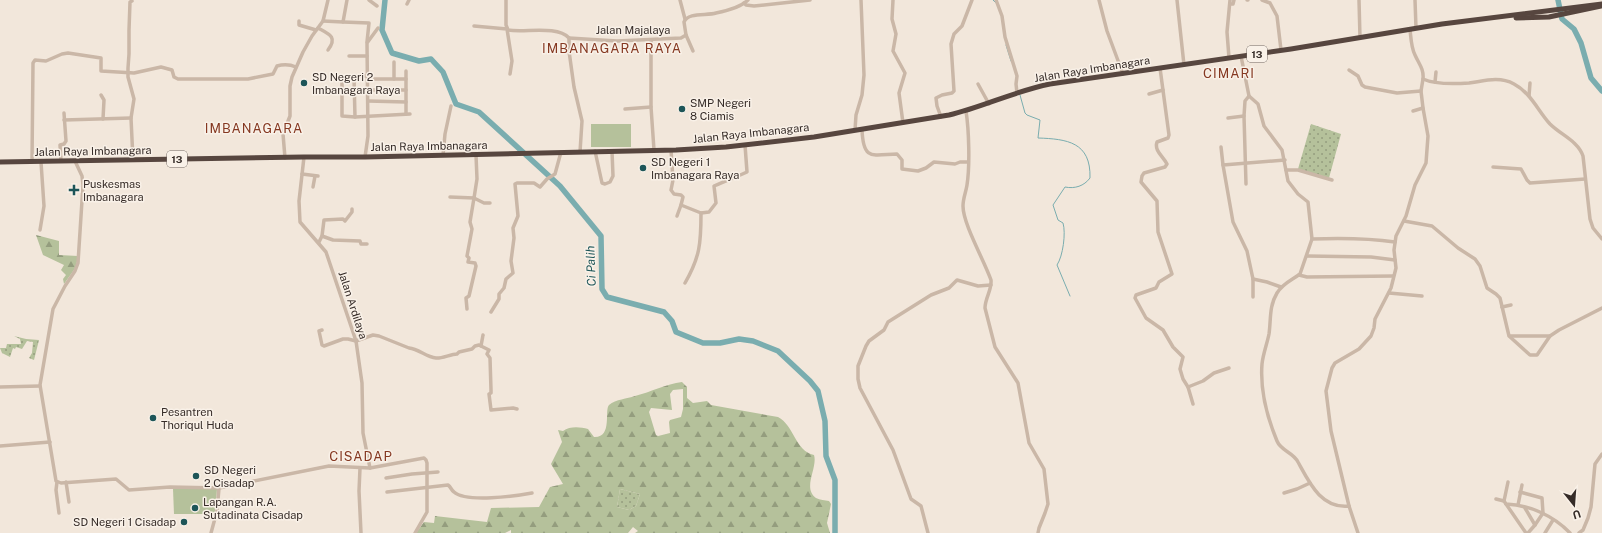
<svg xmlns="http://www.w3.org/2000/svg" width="1602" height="533" font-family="'Public Sans',sans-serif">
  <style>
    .grass { fill: url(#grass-dots) }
    .forest { fill: url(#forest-firs); fill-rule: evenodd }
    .pitch { fill: #b5c19b }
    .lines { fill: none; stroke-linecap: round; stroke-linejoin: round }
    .stream { stroke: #7aadaf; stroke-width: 1 }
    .river { stroke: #7aadaf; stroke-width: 5.5 }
    .minor { stroke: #cab7a7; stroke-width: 3.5 }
    .highway { stroke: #57463f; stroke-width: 5 }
    .poi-dot { fill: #1d5558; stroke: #f9f1e8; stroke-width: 1.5 }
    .labels { text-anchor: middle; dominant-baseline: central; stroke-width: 3; stroke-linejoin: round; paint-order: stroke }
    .shield { fill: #f9f1e8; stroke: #706762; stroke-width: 1 }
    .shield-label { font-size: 10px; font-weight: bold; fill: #362c28 }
    .street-label { font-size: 11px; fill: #362c28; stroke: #f9f1e8 }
    .poi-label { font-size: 11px; fill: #362c28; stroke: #f9f1e8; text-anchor: start }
    .water-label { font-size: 12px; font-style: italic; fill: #1d5558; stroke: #f9f1e8 }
    .quarter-label { font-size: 13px; letter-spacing: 1px; fill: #853821; stroke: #f9f1e8 }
  </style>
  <defs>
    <pattern id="grass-dots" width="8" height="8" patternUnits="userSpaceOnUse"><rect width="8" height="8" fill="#b5c19b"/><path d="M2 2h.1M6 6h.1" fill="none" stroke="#949d7e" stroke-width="1.8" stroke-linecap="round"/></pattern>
    <pattern id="forest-firs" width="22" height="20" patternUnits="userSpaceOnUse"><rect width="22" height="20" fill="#b5c19b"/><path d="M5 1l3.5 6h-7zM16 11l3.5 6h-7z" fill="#949d7e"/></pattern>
  </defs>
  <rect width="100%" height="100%" fill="#f2e7db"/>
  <g class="grass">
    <polygon points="1311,124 1341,134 1329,178 1298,169"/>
    <polygon points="14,336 26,339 39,340 34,360 29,358 32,353 33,342 27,341 22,349 16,347 15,349 13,348 10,357 2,353 0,348 6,348 7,344 21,344 20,339"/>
    <polygon points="620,489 640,494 636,506 629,510 617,507"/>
  </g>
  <g class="forest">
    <polygon points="36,235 59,241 59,255 78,256 76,267 64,284 63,279 66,275 61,270 64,265 43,255"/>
    <path d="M 682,382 L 687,387 L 687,398 L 693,403 L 707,401 L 711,405 L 778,417 C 794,425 795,451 814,455 C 818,468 802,488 816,498 C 820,500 825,500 829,501 L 831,504 L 827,523 L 830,533 L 635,533 L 638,531 L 633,527 L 628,533 L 511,533 L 511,530 L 505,533 L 416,533 L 424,522 L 434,523 L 435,516 L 487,522 L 491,508 L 539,507 L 550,487 L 563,484 L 551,464 L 562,442 L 558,430 L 563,431 C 570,426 580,427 588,429 L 594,437 C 613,438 604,410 609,405 C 616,399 627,399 635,396 C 651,392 666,384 682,382 ZM 683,389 L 683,409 L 681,417 L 670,420 L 669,422 L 670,433 L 658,436 L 656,435 L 649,412 L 651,408 L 672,410 L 670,394 L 673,390 ZM 620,489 L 640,494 L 636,506 L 629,510 L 617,507 Z"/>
  </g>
  <g class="pitch">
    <rect x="591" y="124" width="40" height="23"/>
    <polygon points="173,489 217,489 215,514 174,514"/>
  </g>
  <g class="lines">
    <g class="stream">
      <polyline points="993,0 996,3"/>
      <polyline points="1006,45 1011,61"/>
      <path d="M 1020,95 L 1025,113 L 1027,115 L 1040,120 L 1038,138 C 1067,139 1091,142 1090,178 C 1084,186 1075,189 1065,187 L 1053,205 L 1058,220 L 1063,223 C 1066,233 1063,256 1057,265 L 1070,296"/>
    </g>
    <g class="river">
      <polyline points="385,0 382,30 392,53 419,61 431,59 443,72 456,104 479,112 560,186 601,236 602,289 607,297 664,312 672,321 676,332 703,343 720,343 739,339 753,341 778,351 810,381 818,391 825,421 826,456 835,480 835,533"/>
      <polyline points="1558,0 1562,19 1574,29 1581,43 1591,78 1602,91"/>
    </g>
    <g class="minor">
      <polyline points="369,0 377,6"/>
      <path d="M 506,0 L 506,25 L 508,30 C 524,33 557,25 569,38 L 569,51 L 574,87 L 582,121 L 580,152"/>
      <polyline points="680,0 685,19"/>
      <polyline points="893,0 892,19 896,34 893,51 905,73 899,93 903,123"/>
      <polyline points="996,0 1002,16 1005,37 1017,76 1016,84 1017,93"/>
      <polyline points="1099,0 1107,31 1123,74"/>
      <polyline points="1177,0 1184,65"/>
      <polyline points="1247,0 1248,0"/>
      <polyline points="1262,0 1270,3 1277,16 1281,50"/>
      <polyline points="1359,0 1360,38"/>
      <polyline points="1415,0 1416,28"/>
      <polyline points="132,1 130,2 129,30 129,54 128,68 128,77 134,99 131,118 133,160"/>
      <polyline points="744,3 746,5 754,6 810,0"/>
      <polyline points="407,4 409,0"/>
      <polyline points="1230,4 1233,4 1234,0"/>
      <polyline points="299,21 299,25 316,30"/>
      <polyline points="323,21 343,22 347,0"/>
      <polyline points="343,22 369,23 367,42"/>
      <polyline points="474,26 507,29 512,61 510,74"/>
      <path d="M 318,28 C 329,34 338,37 328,50"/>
      <path d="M 1410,29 C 1411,38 1411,47 1415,55 C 1419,64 1424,69 1423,79 C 1436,85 1455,84 1469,83 C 1484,81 1499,76 1514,84 C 1531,93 1538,111 1550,124 C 1561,135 1578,141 1583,156 L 1590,219 L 1593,228 L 1602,239"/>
      <polyline points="686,35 693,51"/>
      <path d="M 569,38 L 617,41 L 681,38 L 686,35 L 684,22 C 688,12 707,16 716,13 C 726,11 741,7 748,0"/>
      <polyline points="651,40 651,107 654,150"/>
      <polyline points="349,56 367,56"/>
      <polyline points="1241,56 1249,96 1245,101 1244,116 1246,184"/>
      <polyline points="1229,58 1227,32 1230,0"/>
      <polyline points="394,62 394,79"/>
      <path d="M 1160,68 L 1169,135 L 1168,138 L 1157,142 C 1154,151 1163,156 1167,164 L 1165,167 L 1144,173 L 1142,176 L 1141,182 L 1157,201 L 1158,232 L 1172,274 L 1159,282 L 1156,288 L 1136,295 L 1135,298 L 1146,318 L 1163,330 L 1173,347 L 1183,357 L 1180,369 L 1183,379 L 1188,387 L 1193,404"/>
      <polyline points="1349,70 1358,76 1362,85 1365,87 1397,93 1421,91"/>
      <polyline points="406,71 406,114"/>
      <polyline points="367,76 356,76 354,78 342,78 342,116 355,117 410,114"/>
      <polyline points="354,78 355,117"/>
      <polyline points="368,79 406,79"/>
      <polyline points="1435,82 1436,72"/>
      <polyline points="978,84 989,104"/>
      <polyline points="368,90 406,90"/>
      <polyline points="1149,94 1163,90"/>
      <polyline points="101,95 104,100 103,119"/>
      <path d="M 1249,96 L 1258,104 L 1264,126 L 1282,150 L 1288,181 L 1298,194 L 1308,202 L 1312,239 L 1300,274 C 1292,280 1283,283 1277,293 C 1269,306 1271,320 1269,334 C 1267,344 1263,354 1262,364 C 1260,390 1267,417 1277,441 C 1281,451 1293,452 1298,462 C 1309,482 1321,509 1349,506 L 1358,533"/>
      <polyline points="1529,96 1530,83"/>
      <polyline points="368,101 406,102"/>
      <polyline points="625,109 651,107"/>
      <path d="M 966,111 C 969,130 970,166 967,185 C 966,192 963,198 963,206 C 963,224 984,260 991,280 C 992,290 985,298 985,308 L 995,347 L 1018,383 L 1029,443 L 1044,469 L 1048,504 L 1045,513 L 1039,528 L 1038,533"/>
      <polyline points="1413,111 1423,108"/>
      <polyline points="941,117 937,106 936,98 942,95 952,93 954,91 951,44 954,34 962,26 972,0"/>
      <polyline points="1228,118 1244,116"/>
      <polyline points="64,120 131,118"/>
      <path d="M 862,129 C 863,161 872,155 897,154 L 902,160 L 902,169 L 918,171 L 926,168 L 934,162 L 955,164 L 960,162 L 968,162"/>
      <polyline points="855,130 856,115 862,95 864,75 861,0"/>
      <polyline points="1221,147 1223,165"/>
      <polyline points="671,150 673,180 671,190 674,194 681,195 683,197 681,205"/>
      <polyline points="595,151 602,183 605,184 610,182 613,176 612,151"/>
      <polyline points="443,155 445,134 451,106"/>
      <polyline points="304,157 299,201 300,222 326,252 356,341 362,383 363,433 370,468"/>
      <polyline points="365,157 368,136 367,43 378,28"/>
      <polyline points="285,158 283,134 290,116 290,86 292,77 303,52 312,36 323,21 328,0"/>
      <polyline points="61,161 60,145 64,144 66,141 64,113"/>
      <polyline points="75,161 82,176 83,185 78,263 75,271 65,286 53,309 40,385 56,481 61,483 116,479 129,490 170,487 219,488 329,466 370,468 424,458 426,460 427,463 427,512 415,533"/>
      <path d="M 32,162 L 33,63 L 35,60 L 46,61 L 62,54 L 68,53 L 101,58 L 101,71 L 134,73 L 161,67 L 172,70 L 174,77 L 178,79 L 248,79 L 273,74 L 277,66 C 284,64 289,64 296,67"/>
      <polyline points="1493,167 1521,169 1527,180 1530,183 1585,179"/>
      <polyline points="1286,170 1298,170 1332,180"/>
      <polyline points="302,174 318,176"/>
      <polyline points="313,187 315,176"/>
      <polyline points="450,197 474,198 477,179 476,155"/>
      <path d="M 677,216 L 681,205 L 701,213 L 709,212 L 716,203 L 714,186 C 726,181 736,177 747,172 L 745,145"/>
      <polyline points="1404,221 1432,226 1458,248 1475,259 1480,266 1487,288 1496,294 1500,298 1509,336 1530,355 1537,355 1550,336 1559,330 1602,308"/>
      <polyline points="40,230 44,206 41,162"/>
      <polyline points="322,236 333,240 360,241 361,244 367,244"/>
      <path d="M 1312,239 C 1339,238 1367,238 1395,242"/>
      <polyline points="319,242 322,236 324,220 343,219 345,221 352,212 352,209"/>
      <polyline points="1307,256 1371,257 1395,260"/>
      <polyline points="1299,275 1307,277 1393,276"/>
      <polyline points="1253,279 1267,282 1281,287"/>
      <path d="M 685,283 C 700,257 701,243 701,213"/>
      <polyline points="1389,293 1422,296"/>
      <polyline points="1253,297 1253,279 1247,251 1233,222 1223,165 1285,160"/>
      <polyline points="1502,307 1511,305"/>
      <polyline points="467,309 466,298 469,296 476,266 475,263 468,262 469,258 467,256 472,229 470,222 474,198 484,203 490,203"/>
      <polyline points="491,312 499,299 499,294 504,288 506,279 513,273 511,261 514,238 513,228 518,216 515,184 517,183 534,183 540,187 547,179 555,174 561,152"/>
      <path d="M 322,330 L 319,331 L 322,345 L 324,346 L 343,339 L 348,339 L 356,341 L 373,335 L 379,336 L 409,348 C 419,349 426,357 436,358 C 441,359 451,354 457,354 L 459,352 L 472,349 L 475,346 L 479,345 L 489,350 L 487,354 L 490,358 L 491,390 L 491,393 L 489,394 L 491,410 L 513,408 L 517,409"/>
      <polyline points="1510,336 1550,336"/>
      <polyline points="481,346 483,335"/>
      <polyline points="0,387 40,386"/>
      <polyline points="1188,387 1203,381 1214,373 1229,368"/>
      <polyline points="0,446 50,442"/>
      <polyline points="360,468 359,491 361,533"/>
      <polyline points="386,478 412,474 438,472"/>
      <polyline points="57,482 56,490 59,513"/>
      <polyline points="66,482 69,502"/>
      <path d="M 387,492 L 448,485 C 451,487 451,490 454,492 C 466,503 516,496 532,493"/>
      <polyline points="1520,492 1542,498 1543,513 1535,525 1525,508"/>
      <polyline points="1284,493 1297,489 1310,483"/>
      <path d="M 1496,499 L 1504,501 L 1506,504 C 1530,505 1554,516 1570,533"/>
      <polyline points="1504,501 1508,482"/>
      <polyline points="1506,504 1526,533"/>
      <polyline points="1518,505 1522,485"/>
      <polyline points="1349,506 1331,431 1326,391 1332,368 1335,363 1359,349 1371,336 1374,328 1375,319 1391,288 1396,268 1394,250 1396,236 1406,216 1415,185 1426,163 1428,136 1423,108 1421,91 1423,79"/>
      <polyline points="211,533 217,511 219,488"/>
      <polyline points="928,533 921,506 911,499 893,450 860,388 858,379 858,366 866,346 869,341 884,330 888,322 931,295 949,288 957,280 978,286 991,285"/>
      <polyline points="1528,533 1535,525"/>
      <polyline points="1545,533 1553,520"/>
      <polyline points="1579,533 1583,530 1588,518 1591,507 1595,464 1602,454"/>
    </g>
    <g class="highway">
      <polyline points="1516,18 1549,17 1601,6"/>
      <path d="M 0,162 L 304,157 L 365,157 L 676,150 L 726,147 L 814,137 L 949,115 C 983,107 1015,91 1050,84 L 1291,49 L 1442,24 L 1602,4"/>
    </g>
  </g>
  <g class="poi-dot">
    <circle cx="304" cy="83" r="4"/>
    <circle cx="682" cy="109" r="4"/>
    <circle cx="643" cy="168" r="4"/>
    <path d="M72 184h4v4h4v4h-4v4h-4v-4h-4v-4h4z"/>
    <circle cx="153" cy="418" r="4"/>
    <circle cx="196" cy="476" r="4"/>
    <circle cx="195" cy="508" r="4"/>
    <circle cx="184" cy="522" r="4"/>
  </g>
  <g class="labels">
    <g class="shield">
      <rect x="1247" y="46" width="20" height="16" rx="3"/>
      <rect x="167" y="151" width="20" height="16" rx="3"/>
    </g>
    <g class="shield-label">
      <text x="1257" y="54">13</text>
      <text x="177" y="159">13</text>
    </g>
    <g class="street-label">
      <text x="633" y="30">Jalan Majalaya</text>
      <text transform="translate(1092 69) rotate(-9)">Jalan Raya Imbanagara</text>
      <text transform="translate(751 133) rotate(-6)">Jalan Raya Imbanagara</text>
      <text transform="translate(429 146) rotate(-1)">Jalan Raya Imbanagara</text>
      <text transform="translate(93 151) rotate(-1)">Jalan Raya Imbanagara</text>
      <text transform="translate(353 305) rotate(72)">Jalan Ardilaya</text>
    </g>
    <g class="poi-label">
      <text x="312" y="77">SD Negeri 2<tspan x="312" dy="13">Imbanagara Raya</tspan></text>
      <text x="690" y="103">SMP Negeri<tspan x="690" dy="13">8 Ciamis</tspan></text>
      <text x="651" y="162">SD Negeri 1<tspan x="651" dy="13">Imbanagara Raya</tspan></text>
      <text x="83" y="184">Puskesmas<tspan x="83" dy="13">Imbanagara</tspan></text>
      <text x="161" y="412">Pesantren<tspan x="161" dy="13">Thoriqul Huda</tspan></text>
      <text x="204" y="470">SD Negeri<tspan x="204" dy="13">2 Cisadap</tspan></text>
      <text x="203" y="502">Lapangan R.A.<tspan x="203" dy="13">Sutadinata Cisadap</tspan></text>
      <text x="176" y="522" text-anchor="end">SD Negeri 1 Cisadap</text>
    </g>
    <g class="water-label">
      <text transform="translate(591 266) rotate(-92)">Ci Palih</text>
    </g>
    <g class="quarter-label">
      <text x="612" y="48">IMBANAGARA RAYA</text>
      <text x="1229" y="73">CIMARI</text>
      <text x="254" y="128">IMBANAGARA</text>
      <text x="361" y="456">CISADAP</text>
    </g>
  </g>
  <g transform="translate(1574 505) rotate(163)" stroke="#f9f1e8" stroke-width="3" paint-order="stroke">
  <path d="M0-3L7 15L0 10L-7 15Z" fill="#362c28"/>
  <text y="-6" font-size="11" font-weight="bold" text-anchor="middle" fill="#362c28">U</text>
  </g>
</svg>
